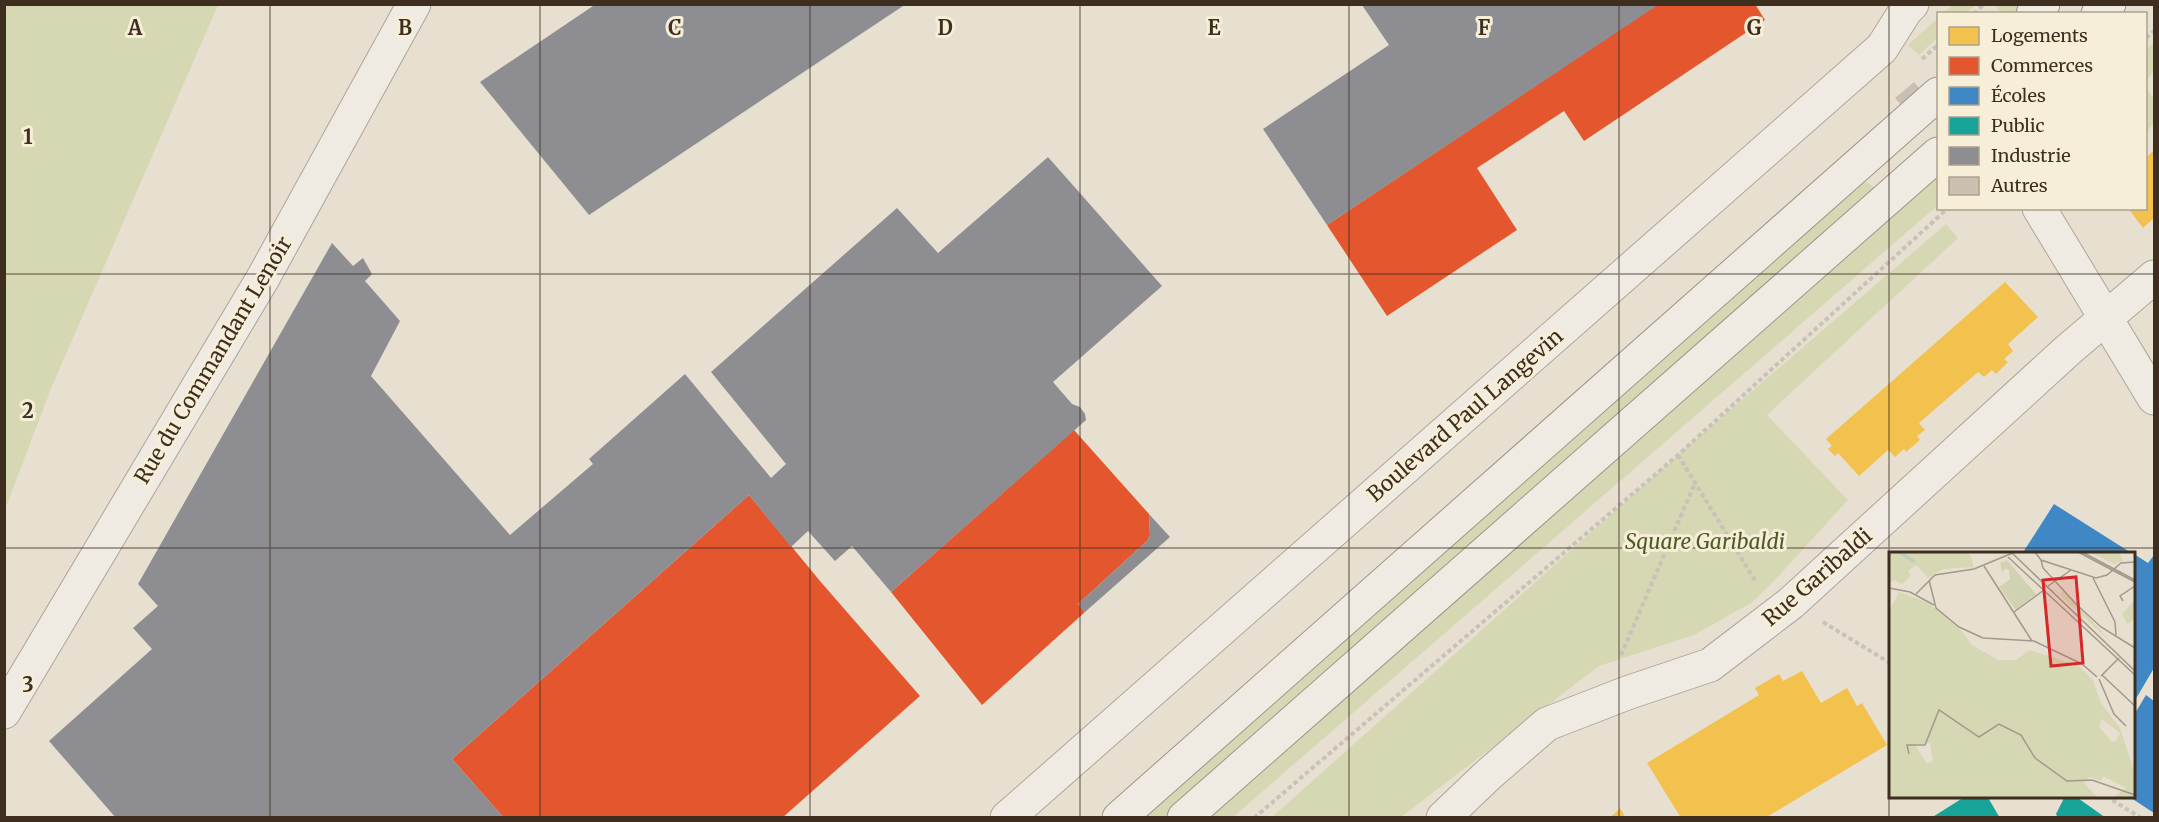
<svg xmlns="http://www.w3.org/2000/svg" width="2159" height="822" font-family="Merriweather,serif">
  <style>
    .green { fill: #d6d7b3 }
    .homes { fill: #f2c14e }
    .shops { fill: #e4572e }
    .schools { fill: #3f88c5 }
    .public { fill: #17a398 }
    .industry { fill: #8d8d92 }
    .building { fill: #cbbfb2 }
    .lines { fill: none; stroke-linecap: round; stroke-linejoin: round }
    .minor-casing { stroke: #ada599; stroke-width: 35 }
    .secondary-casing { stroke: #9c958a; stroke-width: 35 }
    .path { stroke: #c8c2b9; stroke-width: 4; stroke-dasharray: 4.5 3; stroke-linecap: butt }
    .minor { stroke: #efebe3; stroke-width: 33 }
    .secondary { stroke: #efebe3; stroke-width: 33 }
    .grid { fill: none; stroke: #3d2e20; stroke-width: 1.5; stroke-opacity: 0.55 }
    .labels { text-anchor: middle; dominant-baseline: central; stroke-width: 6; stroke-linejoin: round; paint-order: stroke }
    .street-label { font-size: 21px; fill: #3d2e20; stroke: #f7eed8 }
    .park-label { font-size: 21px; font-style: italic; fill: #4d5a26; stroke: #f7eed8 }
    .inset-river { fill: none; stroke: #bcccc2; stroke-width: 3 }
    .inset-road { fill: none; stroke: #a3998a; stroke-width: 1.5 }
    .view { fill: #d62828; fill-opacity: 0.15; stroke: #d62828; stroke-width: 3 }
    .inset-edge { fill: none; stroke: #3d2e20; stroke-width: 3 }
    .grid-label { font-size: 20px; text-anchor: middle; font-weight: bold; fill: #3d2e20; stroke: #f7eed8; stroke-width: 6; stroke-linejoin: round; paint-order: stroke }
  </style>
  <rect width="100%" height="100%" fill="#e7e0d1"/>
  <g class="green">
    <polygon points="5,4 218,5 52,386 5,509"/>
    <polygon points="1953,5 1953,4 1976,5 1965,13 1943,13"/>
    <polygon points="1995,5 2025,5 2015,14 2001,13"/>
    <polygon points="1938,18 1938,37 1919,55 1908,45"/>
    <polygon points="2154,42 2154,72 2146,80 2146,50"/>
    <polygon points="2146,88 2154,99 2154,123 2146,132"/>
    <polygon points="1938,171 1938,205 1233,817 1202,818"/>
    <polygon points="1860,179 1880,190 1166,817 1136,818"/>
    <polygon points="1946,224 1958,238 1767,415 1848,500 1772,583 1751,603 1694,635 1599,666 1401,817 1271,818 1678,455"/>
  </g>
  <g class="homes">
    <polygon points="2154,150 2154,218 2143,228 2128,208 2146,208 2146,158"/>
    <polygon points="2005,282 2038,317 2008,344 2013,351 2004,359 2008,362 1996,374 1992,370 1984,377 1978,372 1919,423 1925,430 1917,436 1920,440 1906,452 1904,449 1895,457 1888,450 1859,476 1838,453 1835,456 1828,449 1832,446 1826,439"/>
    <polygon points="1802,671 1821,703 1847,688 1857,706 1862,703 1887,745 1765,818 1681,818 1647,763 1759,695 1755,688 1779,674 1783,681"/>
    <polygon points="1620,808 1626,818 1609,818 1615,813"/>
  </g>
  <g class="shops">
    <polygon points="1658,4 1755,4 1765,20 1584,141 1564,111 1477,168 1517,230 1387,316 1327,225"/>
    <polygon points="1074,430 1149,514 1150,535 1147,541 1078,604 1085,612 982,705 891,592"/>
    <polygon points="749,495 820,581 920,696 782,818 504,818 452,759"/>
  </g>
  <g class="schools">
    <polygon points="2054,504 2133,554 2022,554"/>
    <polygon points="2134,554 2148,563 2154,555 2154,668 2134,702"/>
    <polygon points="2146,695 2154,701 2154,813 2128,796 2134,796 2134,715"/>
  </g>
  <g class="public">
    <polygon points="1966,796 1987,796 2000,818 1931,818"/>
    <polygon points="2065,796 2075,796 2106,818 2058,818 2056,814"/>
  </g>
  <g class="industry">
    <polygon points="596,4 906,4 589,215 480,82"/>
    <polygon points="1362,5 1658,5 1327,225 1263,129 1389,45"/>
    <polygon points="1048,157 1162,286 1053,382 1072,404 1080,407 1085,414 1086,420 891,592 852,546 835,561 808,531 791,547 749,495 452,759 504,818 116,818 49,741 152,649 133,628 158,606 138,584 332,243 353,266 363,258 372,274 365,281 400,321 371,376 510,535 593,464 589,459 685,374 771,478 786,464 711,372 897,208 938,253"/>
    <polygon points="1149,514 1170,537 1085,612 1078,604 1147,541 1150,535"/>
  </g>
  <polygon class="building" points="1914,82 1920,89 1902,106 1895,98"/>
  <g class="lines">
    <defs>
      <g id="minor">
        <polyline points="2039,208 2154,398"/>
        <polyline points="4,712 263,278 414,4"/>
        <polyline points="1007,818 1882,48 1906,10 1912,4"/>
        <polyline points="1443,818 1488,775 1547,724 1627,693 1710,665 1791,603 2068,350 2154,277"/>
      </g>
      <g id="secondary">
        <polyline points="2033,14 2043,4"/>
        <polyline points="2098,14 2109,4"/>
        <polyline points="1119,818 1938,94"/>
        <polyline points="1184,818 1938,154"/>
      </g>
    </defs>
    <use href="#minor" class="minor-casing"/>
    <use href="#secondary" class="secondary-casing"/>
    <g class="path">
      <polyline points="1974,14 1984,4"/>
      <polyline points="2146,38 2154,31"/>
      <polyline points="1922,59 1938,45"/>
      <polyline points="1678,455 1756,582"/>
      <polyline points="1823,622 1890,663"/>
      <polyline points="1621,655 1695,483"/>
      <polyline points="2106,796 2141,818"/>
      <polyline points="1254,818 1678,455 1948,208"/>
    </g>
    <use href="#minor" class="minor"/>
    <use href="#secondary" class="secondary"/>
  </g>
  <path class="grid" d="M 270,4 L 270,818M 540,4 L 540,818M 810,4 L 810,818M 1080,4 L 1080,818M 1349,4 L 1349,818M 1619,4 L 1619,818M 1889,4 L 1889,818M 4,274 L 2154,274M 4,548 L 2154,548"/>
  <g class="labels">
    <g class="street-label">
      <text transform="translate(213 360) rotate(-59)">Rue du Commandant Lenoir</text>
      <text transform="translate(1465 415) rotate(-41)">Boulevard Paul Langevin</text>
      <text transform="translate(1817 577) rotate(-41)">Rue Garibaldi</text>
    </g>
    <g class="park-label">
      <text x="1705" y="541">Square Garibaldi</text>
    </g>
  </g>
  <g transform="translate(1889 552)">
    <rect width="246" height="246" fill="#e7e0d1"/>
    <path d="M 0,0 L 80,0 L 85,15 L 54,17 L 39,26 L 27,13 L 19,19 L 22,23 L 13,32 L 6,28 L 0,31 ZM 201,0 L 230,0 L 234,9 L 225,12 ZM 161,34 L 172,42 L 175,38 L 222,90 ZM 10,40 L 38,50 L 72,78 L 83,93 L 109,108 L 127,108 L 141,98 L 190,114 L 204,128 L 212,151 L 231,176 L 244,216 L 246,246 L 223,246 L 237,236 L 214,224 L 212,229 L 201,225 L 195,231 L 209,246 L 0,246 L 0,59 ZM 213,167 L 231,181 L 227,189 L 223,190 L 210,175 ZM 41,191 L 44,209 L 38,212 L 26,193 ZM 246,48 L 246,67 L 238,72 L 233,62 Z" fill="#d6d7b3" fill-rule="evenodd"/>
    <path d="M 118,8 L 147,42 L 127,58 L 110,35 L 121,27 L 120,19 L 117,16 L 113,20 L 111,11 Z" fill="#d1d1b3"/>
    <path class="inset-river" d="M 10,0 L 26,10"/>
    <path class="inset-road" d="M 122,0 L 246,119M 146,0 L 152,8 L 207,26 L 218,23 L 232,11 L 246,10M 189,0 L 246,30M 193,0 L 246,28M 119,5 L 246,123M 152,8 L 154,16 L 187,52 L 212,75 L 246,96M 95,14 L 143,89M 204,26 L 226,70 L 227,83M 40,28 L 47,56 L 70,75 L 94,86 L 145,89 L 193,112 L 208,125M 159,34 L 182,18M 0,36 L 21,40 L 45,53M 27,42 L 46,23 L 85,17 L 126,0M 234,49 L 231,44 L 246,34M 125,60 L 155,38M 213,123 L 246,154M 212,124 L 230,106M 210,127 L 225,162 L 237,174M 20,202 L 18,193 L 36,193 L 50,158 L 90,185 L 110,172 L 132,183 L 146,206 L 178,229 L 203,228 L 246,243"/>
    <path class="view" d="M 187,25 L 194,111 L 162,114 L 154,28 Z"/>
    <rect width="246" height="246" class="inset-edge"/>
  </g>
  <g class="grid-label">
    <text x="135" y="35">A</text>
    <text x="405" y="35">B</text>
    <text x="675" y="35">C</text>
    <text x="945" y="35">D</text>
    <text x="1214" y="35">E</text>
    <text x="1484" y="35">F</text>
    <text x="1754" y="35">G</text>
    <text x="28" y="144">1</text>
    <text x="28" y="418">2</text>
    <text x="28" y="692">3</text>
  </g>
  <rect width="2159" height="822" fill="none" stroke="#3d2e20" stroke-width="12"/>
  <rect x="1937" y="12" width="210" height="198" fill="#f7eed8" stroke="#ada18e" stroke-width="1.5"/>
  <rect x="1949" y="27" width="30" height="18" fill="#f2c14e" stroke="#ada18e" stroke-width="1.5"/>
  <text x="1991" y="42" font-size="18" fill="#3d2e20">Logements</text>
  <rect x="1949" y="57" width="30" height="18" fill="#e4572e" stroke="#ada18e" stroke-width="1.5"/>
  <text x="1991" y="72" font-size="18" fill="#3d2e20">Commerces</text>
  <rect x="1949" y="87" width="30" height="18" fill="#3f88c5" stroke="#ada18e" stroke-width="1.5"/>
  <text x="1991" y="102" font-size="18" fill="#3d2e20">Écoles</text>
  <rect x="1949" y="117" width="30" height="18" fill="#17a398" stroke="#ada18e" stroke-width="1.5"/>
  <text x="1991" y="132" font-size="18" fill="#3d2e20">Public</text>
  <rect x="1949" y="147" width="30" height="18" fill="#8d8d92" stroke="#ada18e" stroke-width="1.5"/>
  <text x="1991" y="162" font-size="18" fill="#3d2e20">Industrie</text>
  <rect x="1949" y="177" width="30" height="18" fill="#cbbfb2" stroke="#ada18e" stroke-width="1.5"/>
  <text x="1991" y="192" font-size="18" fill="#3d2e20">Autres</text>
</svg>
